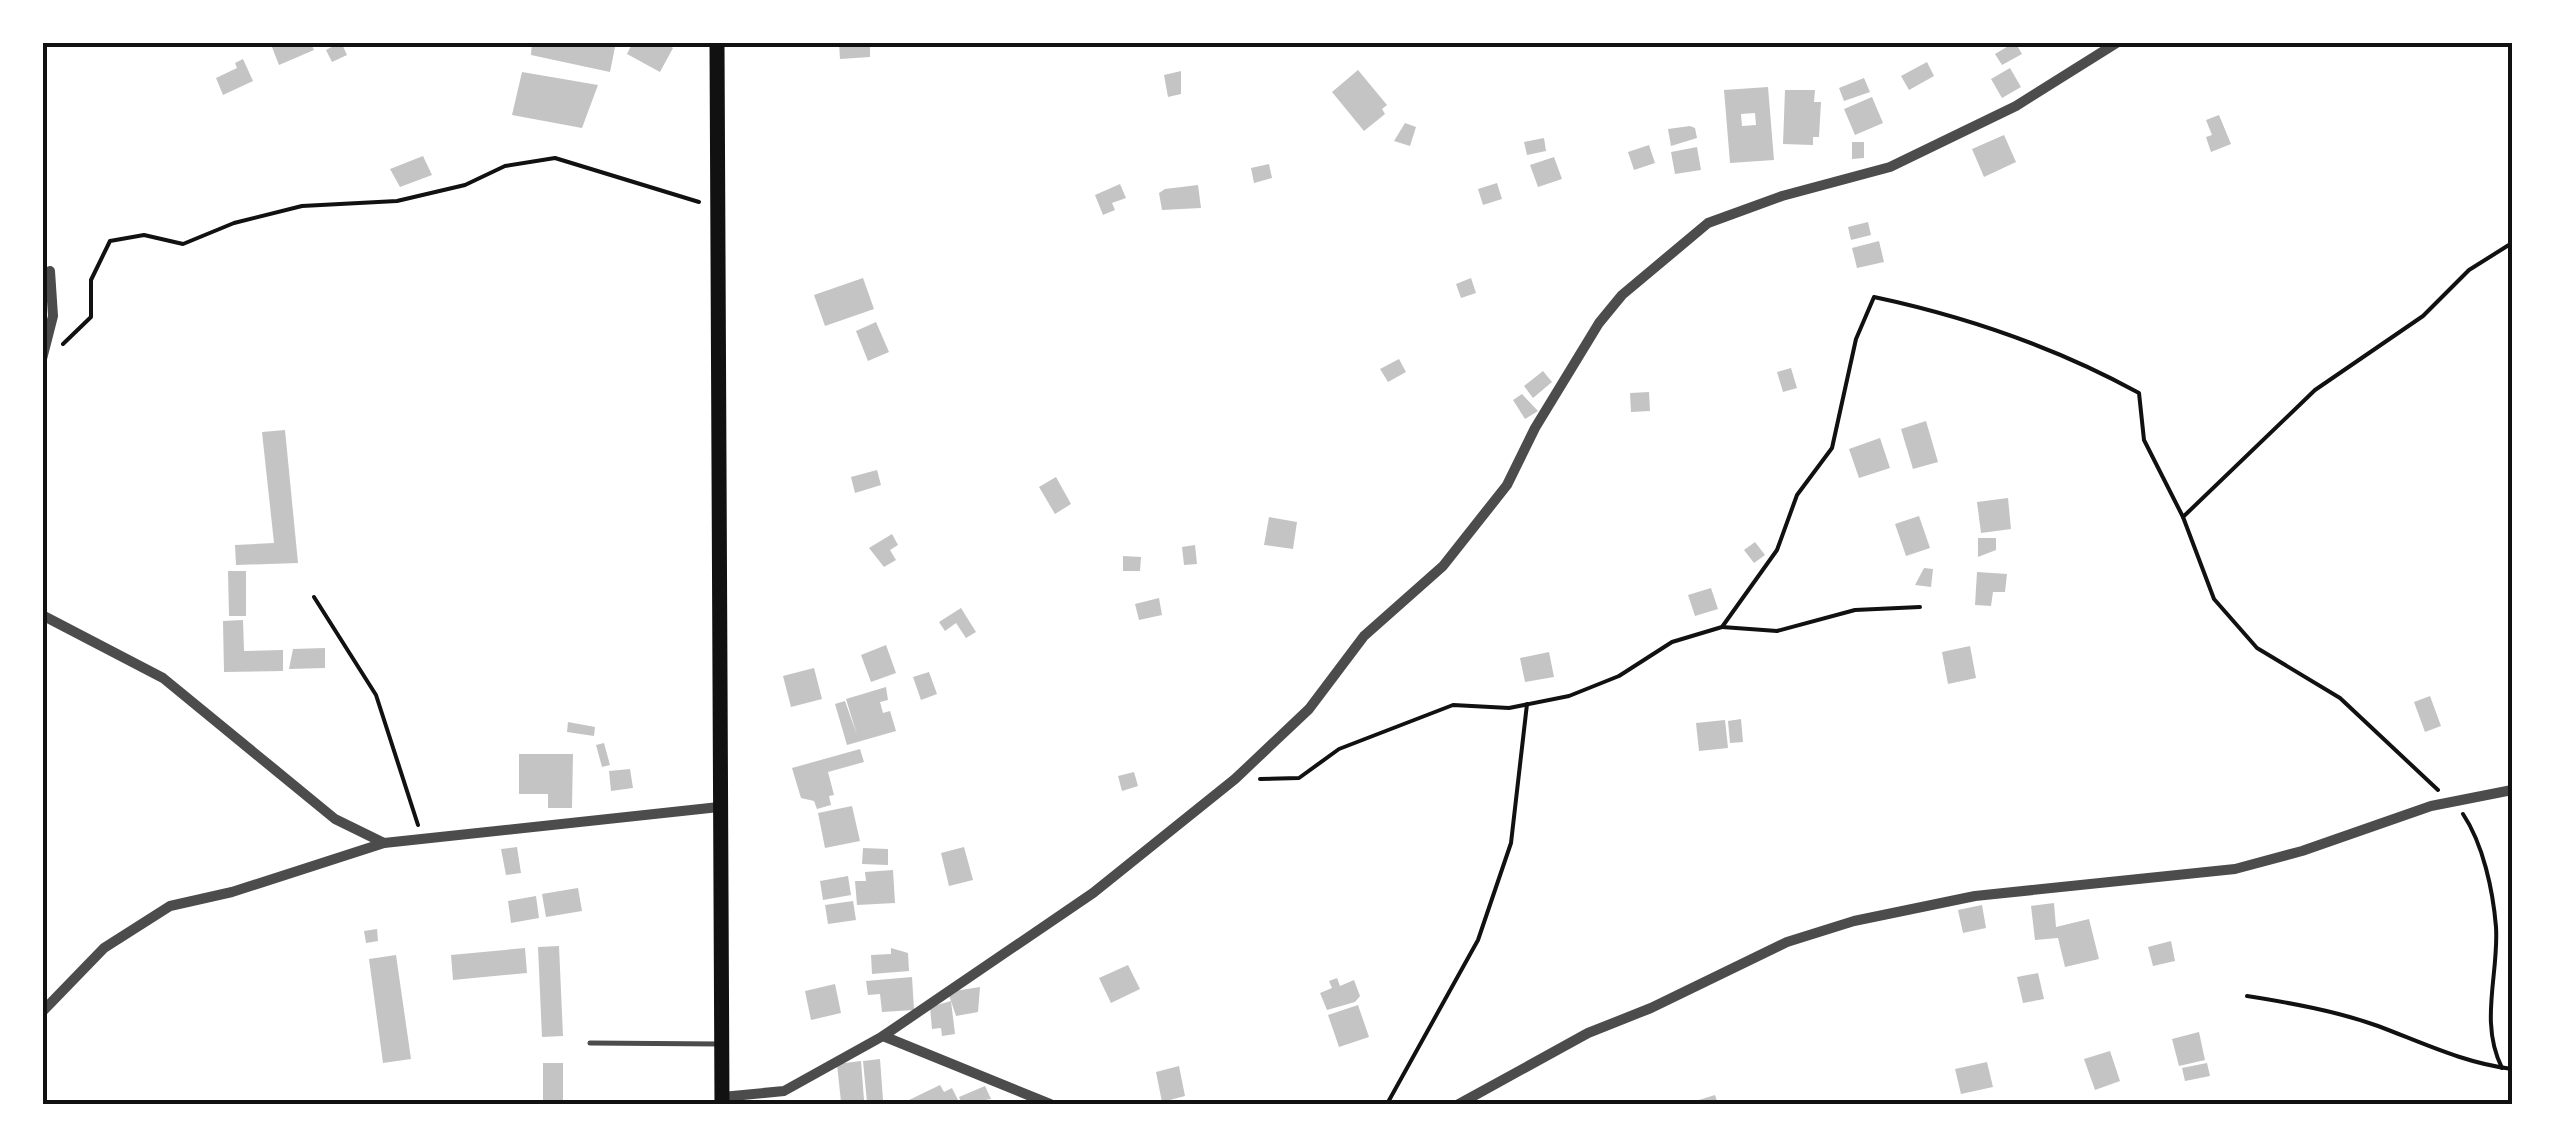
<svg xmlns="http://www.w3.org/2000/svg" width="2555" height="1147" font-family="Arial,sans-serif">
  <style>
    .building { fill: #c4c4c4; fill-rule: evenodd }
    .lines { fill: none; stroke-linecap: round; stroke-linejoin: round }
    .path { stroke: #111; stroke-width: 4 }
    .service { stroke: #4c4c4c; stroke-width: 5 }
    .minor { stroke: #4c4c4c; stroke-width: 10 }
    .trunk { stroke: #111; stroke-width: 15 }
    .neatline { fill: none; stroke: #111; stroke-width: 4 }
  </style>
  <rect width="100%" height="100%" fill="#fff"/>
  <g class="building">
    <polygon points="270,42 310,42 314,50 279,65"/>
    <polygon points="341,42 347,55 332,62 326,50"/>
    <polygon points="532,42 616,42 610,72 531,55"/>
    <polygon points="633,42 663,42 673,48 660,72 627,54"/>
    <polygon points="839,42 870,42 870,57 840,59"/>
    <polygon points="2015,42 2022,54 2002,65 1995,54"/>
    <polygon points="243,59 253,81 223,95 216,78 237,68 235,63"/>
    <polygon points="1927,62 1934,76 1909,90 1901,76"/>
    <polygon points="2010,68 2021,87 2002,98 1991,79"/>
    <polygon points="1358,70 1387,105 1382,109 1385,114 1364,131 1332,92"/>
    <polygon points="1181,71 1181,94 1168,97 1164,75"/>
    <polygon points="522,72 598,85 582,128 512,115"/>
    <polygon points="1864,78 1870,92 1844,101 1839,88"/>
    <path d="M 1768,87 L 1774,160 L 1730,163 L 1724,90 ZM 1755,113 L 1756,125 L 1742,126 L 1741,114 Z"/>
    <polygon points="1785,90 1815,90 1814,102 1821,102 1819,137 1813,137 1813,145 1783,144"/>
    <polygon points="1872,97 1883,123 1855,135 1844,109"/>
    <polygon points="2219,115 2231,144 2211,152 2206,137 2212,135 2206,120"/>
    <polygon points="1405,123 1416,127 1410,146 1394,141"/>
    <polygon points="1690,126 1695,128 1697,138 1671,146 1668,129"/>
    <polygon points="2004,135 2016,162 1984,177 1972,149"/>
    <polygon points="1544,138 1546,151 1527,155 1524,142"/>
    <polygon points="1852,142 1864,142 1864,158 1852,159"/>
    <polygon points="1649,145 1655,163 1634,170 1628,152"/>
    <polygon points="1697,147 1701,170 1675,174 1671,152"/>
    <polygon points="423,156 432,175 400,187 390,169"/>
    <polygon points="1554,157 1562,179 1538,187 1530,165"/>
    <polygon points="1269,164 1272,178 1254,183 1251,168"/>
    <polygon points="1497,183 1502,199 1483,205 1478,189"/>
    <polygon points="1120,184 1126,198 1112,203 1115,210 1103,215 1095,195"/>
    <polygon points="1198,185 1201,208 1162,210 1159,193 1165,189"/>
    <polygon points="1868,222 1871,235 1851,240 1848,227"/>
    <polygon points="1879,241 1884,262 1857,268 1852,248"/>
    <polygon points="863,278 874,309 825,326 814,295"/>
    <polygon points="1471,278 1476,293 1461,298 1456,284"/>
    <polygon points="876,322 889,352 868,361 856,331"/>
    <polygon points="1399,359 1406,372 1388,382 1380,369"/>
    <polygon points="1791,368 1797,388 1783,392 1777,372"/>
    <polygon points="1543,371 1552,382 1533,398 1524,386"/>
    <polygon points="1649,392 1650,411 1631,412 1630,393"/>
    <polygon points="1522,394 1538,411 1525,419 1513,400"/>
    <polygon points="1926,421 1938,462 1913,469 1901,429"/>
    <polygon points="285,430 298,563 236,565 235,545 274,543 262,432"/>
    <polygon points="1880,438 1890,468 1859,478 1849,449"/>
    <polygon points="877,470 881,485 855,493 851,477"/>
    <polygon points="1056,477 1071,504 1055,514 1039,487"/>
    <polygon points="2008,498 2011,529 1981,533 1977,502"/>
    <polygon points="1919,516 1930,548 1906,556 1895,524"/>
    <polygon points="1269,517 1297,522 1293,549 1264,545"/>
    <polygon points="892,534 898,545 890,550 896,560 884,567 869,548"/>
    <polygon points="1978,538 1996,538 1996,550 1978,557"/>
    <polygon points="1755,542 1765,555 1754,563 1744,550"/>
    <polygon points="1195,545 1197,564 1184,565 1182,547"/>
    <polygon points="1123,556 1141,557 1140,571 1123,571"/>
    <polygon points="1924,568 1933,569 1931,587 1915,585"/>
    <polygon points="228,571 246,571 246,616 229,616"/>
    <polygon points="1977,572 2007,574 2005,592 1993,592 1991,606 1975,605"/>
    <polygon points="1711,588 1718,609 1695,616 1688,595"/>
    <polygon points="1159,598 1162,615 1139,620 1135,604"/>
    <polygon points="961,608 976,632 966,638 956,623 945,631 939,622"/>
    <polygon points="243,620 244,651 283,650 283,671 224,672 223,621"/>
    <polygon points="886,645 896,673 871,682 861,655"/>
    <polygon points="1970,646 1976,678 1948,684 1942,652"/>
    <polygon points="325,648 325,668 289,669 293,649"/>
    <polygon points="1549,652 1554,677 1525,682 1520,658"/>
    <polygon points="814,668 822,699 791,707 783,676"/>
    <polygon points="929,672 937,694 921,700 913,677"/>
    <polygon points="886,687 888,700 880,702 883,713 890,711 896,731 847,745 835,704 845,701 857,735 846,699"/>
    <polygon points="2430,696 2441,726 2425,732 2414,702"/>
    <polygon points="1741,719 1743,742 1730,743 1728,721"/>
    <polygon points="1725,720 1728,748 1699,751 1696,723"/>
    <polygon points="568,722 595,727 594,736 567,732"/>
    <polygon points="604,743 610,765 602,767 596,745"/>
    <polygon points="860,749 864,762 828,772 834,795 829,796 831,805 817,809 814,801 801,798 792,768"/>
    <polygon points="519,754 573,754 572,808 548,808 548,794 519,794"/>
    <polygon points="630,769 633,788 611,791 609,771"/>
    <polygon points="1134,772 1138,786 1122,791 1118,776"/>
    <polygon points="852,806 860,841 825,848 818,813"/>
    <polygon points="517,847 521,873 506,875 501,849"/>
    <polygon points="964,847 973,880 949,886 941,853"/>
    <polygon points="863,848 888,849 888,865 862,864"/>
    <polygon points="893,870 895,903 857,905 855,881 866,881 865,872"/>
    <polygon points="848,876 851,895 823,900 820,881"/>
    <polygon points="578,888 582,911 546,917 542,894"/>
    <polygon points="536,896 539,918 511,923 508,901"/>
    <polygon points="853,901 856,920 828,924 825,905"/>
    <polygon points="2054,903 2056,927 2089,919 2099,959 2065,967 2058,938 2035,940 2031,906"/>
    <polygon points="1982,905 1986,928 1963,933 1958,910"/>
    <polygon points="377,929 378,941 366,943 364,931"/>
    <polygon points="2171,941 2175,961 2153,966 2148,947"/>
    <polygon points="559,946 563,1036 542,1037 538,947"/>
    <polygon points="525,948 527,973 453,980 451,955"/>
    <polygon points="891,948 908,953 909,971 872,974 871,955 891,954"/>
    <polygon points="396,955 411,1059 383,1063 369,959"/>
    <polygon points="1128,965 1140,989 1111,1003 1099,978"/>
    <polygon points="2038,973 2044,999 2023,1003 2017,977"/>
    <polygon points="912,977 914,1010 882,1012 880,994 868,995 866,981"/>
    <polygon points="1337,978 1340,986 1354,980 1360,996 1355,1002 1327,1010 1320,993 1332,988 1329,981"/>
    <polygon points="835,984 841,1013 811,1020 805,991"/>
    <polygon points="980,987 978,1012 956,1016 948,992"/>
    <polygon points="951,1001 955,1034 942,1036 941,1028 932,1029 930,1007"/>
    <polygon points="1358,1005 1369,1037 1339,1047 1328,1015"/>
    <polygon points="2199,1032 2205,1060 2179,1066 2172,1039"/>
    <polygon points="2110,1051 2120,1081 2095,1090 2084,1059"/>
    <polygon points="880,1059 883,1100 867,1102 863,1061"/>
    <polygon points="861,1061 864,1100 841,1102 837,1064"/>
    <polygon points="1987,1062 1993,1087 1961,1094 1955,1069"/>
    <rect x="543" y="1063" width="20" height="41"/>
    <polygon points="2207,1063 2210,1076 2185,1081 2182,1068"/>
    <polygon points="1179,1066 1185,1096 1162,1102 1156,1072"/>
    <polygon points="940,1085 944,1092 952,1088 960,1104 911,1104 909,1100"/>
    <polygon points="985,1086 991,1099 962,1104 959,1097"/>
    <polygon points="1715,1095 1718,1104 1686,1104"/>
  </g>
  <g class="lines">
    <g class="path">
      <polyline points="63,344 91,317 91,280 110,241 144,235 183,244 234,223 302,206 397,201 465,185 505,166 555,158 699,202"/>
      <polyline points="2183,517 2214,599 2257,648 2340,698 2438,790"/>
      <polyline points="314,597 376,695 418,825"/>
      <polyline points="1722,627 1777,631 1855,610 1920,607"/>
      <path d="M 1260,779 L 1299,778 L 1339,749 L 1453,705 L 1509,708 L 1569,696 L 1619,676 L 1672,642 L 1722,627 L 1777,550 L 1797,495 L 1832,448 L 1856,339 L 1874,297 C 1968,317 2055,347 2139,393 L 2144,440 L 2183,517 L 2315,390 L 2423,316 L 2469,270 L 2512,243"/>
      <path d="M 2463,814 C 2483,844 2493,890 2496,927 C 2499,974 2479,1022 2502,1068"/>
      <path d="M 2247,996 C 2291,1003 2336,1011 2378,1026 C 2423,1043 2464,1063 2512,1069"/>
      <polyline points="1387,1104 1478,940 1511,843 1527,704"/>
    </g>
    <polyline class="service" points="590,1043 719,1044"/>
    <g class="minor">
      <polyline points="42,359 53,316 50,271"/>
      <polyline points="42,615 163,678 335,819 384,843"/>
      <polyline points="42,1012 104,948 170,906 232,892 384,843 719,807"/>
      <polyline points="883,1036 1050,1104"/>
      <polyline points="722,1097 784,1091 883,1036 1093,893 1235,779 1309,709 1364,636 1443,566 1507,485 1535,428 1599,323 1622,295 1708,223 1782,196 1890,167 2016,106 2118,42"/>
      <polyline points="1459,1104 1588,1033 1651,1008 1787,942 1854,921 1975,896 2235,869 2302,851 2431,806 2512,790"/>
    </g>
    <polyline class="trunk" points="717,42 722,1104"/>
  </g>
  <rect width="2555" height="1147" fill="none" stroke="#ffffff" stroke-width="90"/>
  <rect x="45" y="45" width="2465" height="1057" class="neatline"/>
</svg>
